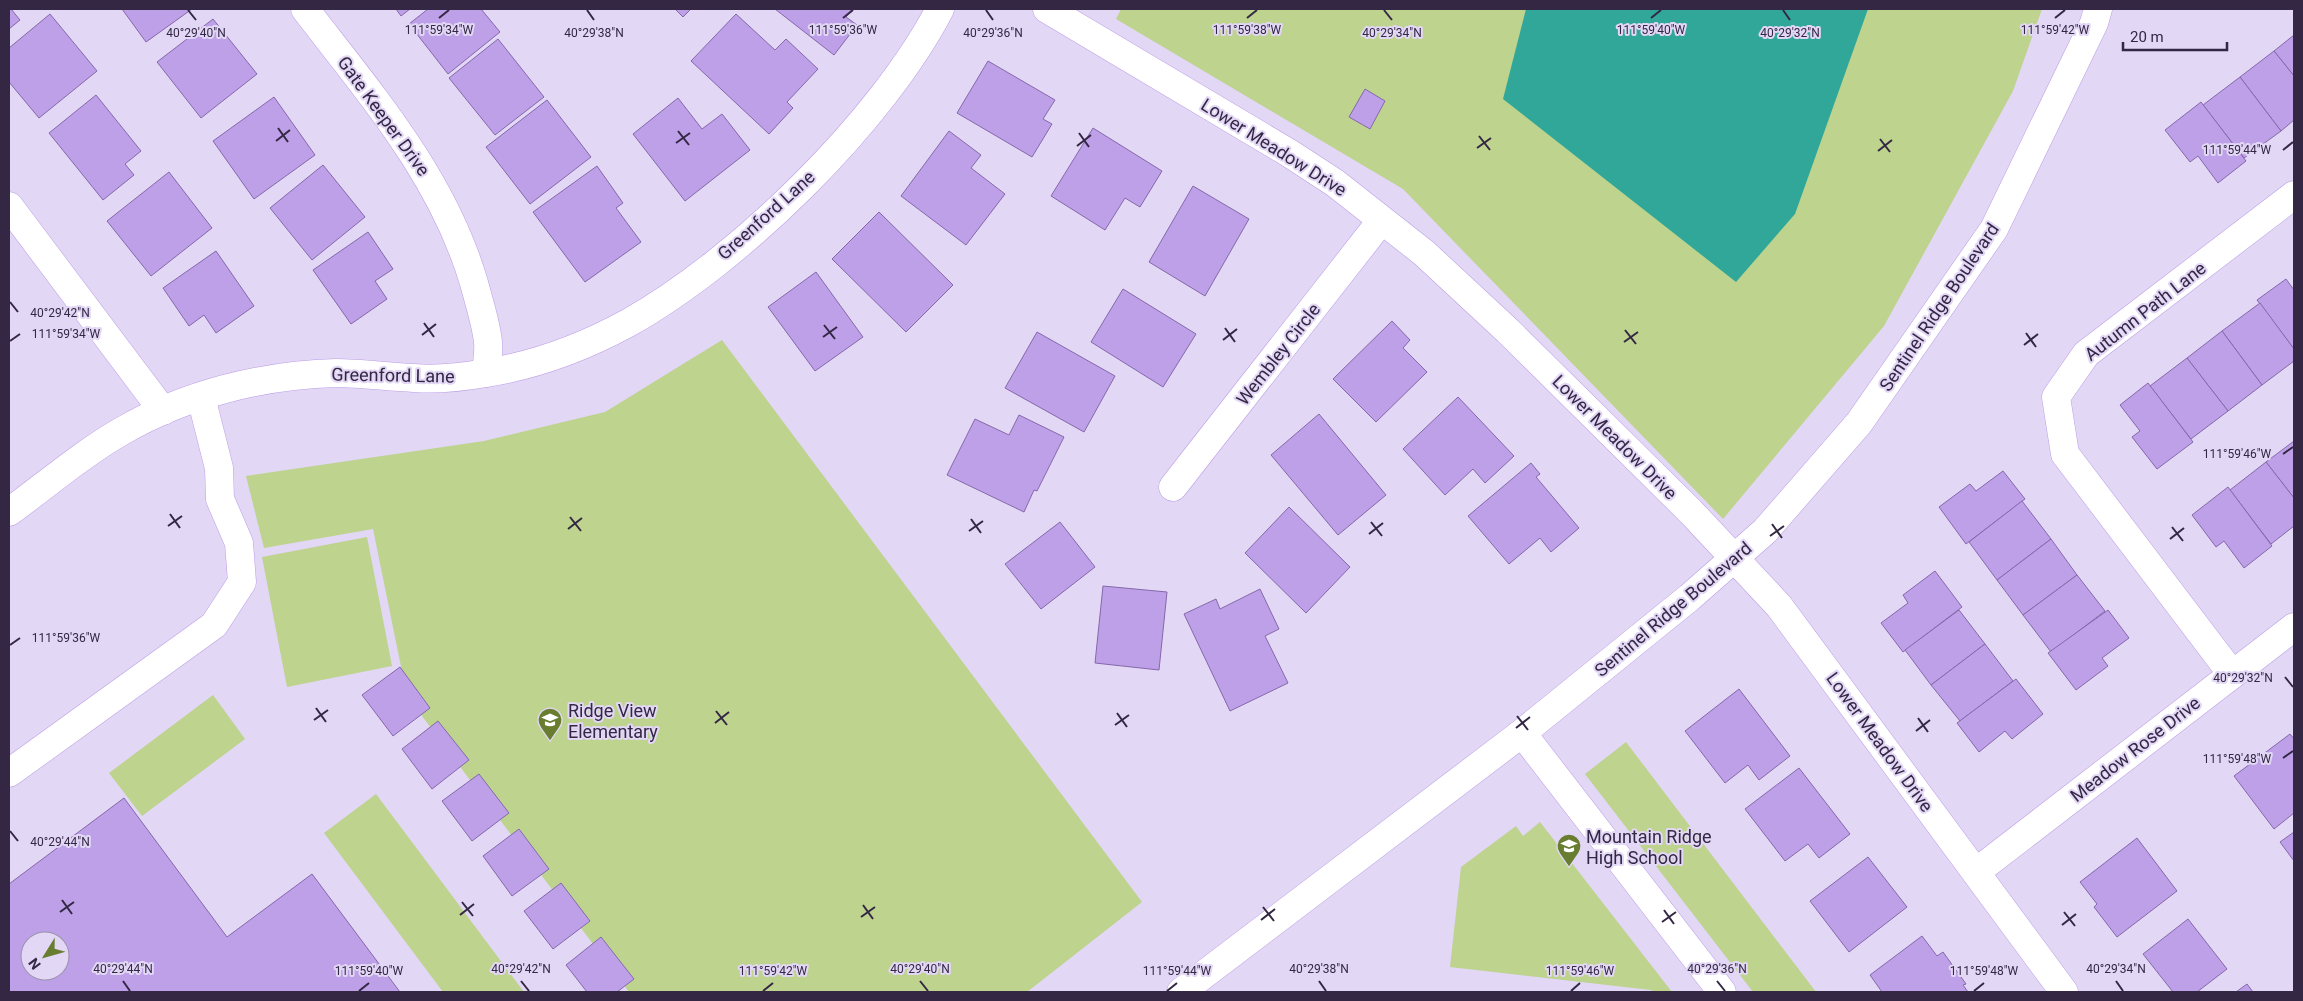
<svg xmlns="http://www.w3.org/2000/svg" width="2303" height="1001" font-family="Roboto,sans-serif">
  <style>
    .green { fill: #bdd38e }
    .water { fill: #30a798 }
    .building { fill: #bda0e7; stroke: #8568ab; fill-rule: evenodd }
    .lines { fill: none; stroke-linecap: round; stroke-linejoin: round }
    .minor-casing { stroke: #bc9ee6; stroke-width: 29 }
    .major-casing { stroke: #bc9ee6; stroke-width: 29 }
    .minor { stroke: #fff; stroke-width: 28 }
    .major { stroke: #fff; stroke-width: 28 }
    .ticks { fill: none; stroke: #332744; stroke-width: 2 }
    .labels { text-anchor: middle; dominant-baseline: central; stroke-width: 4; stroke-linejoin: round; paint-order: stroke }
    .street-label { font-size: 18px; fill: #332744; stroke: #e2d7f5 }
    .poi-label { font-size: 18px; fill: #332744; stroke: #e2d7f5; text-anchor: start }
    .ticks-label { font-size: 12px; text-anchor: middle; fill: #332744; stroke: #e2d7f5; stroke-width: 4; stroke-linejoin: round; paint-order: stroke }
  </style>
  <rect width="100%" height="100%" fill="#e2d7f5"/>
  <g class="green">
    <polygon points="1121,9 2042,9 2013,91 1884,326 1723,519 1403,189 1116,19"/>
    <polygon points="722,340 1142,902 1027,992 629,992 407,696 373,529 264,548 246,476 484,441 605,412"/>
    <polygon points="367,537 392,666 287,687 262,557"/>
    <polygon points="213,695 245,739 142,816 109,773"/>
    <polygon points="1626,742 1816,992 1753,992 1585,774"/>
    <polygon points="376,794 524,992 443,992 324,833"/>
    <polygon points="1540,822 1672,992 1653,992 1651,990 1450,967 1461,867 1516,826 1523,836"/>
  </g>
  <polygon class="water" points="1526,9 1868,9 1795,214 1736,282 1503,99"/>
  <g class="building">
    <polygon points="9,9 11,9 20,20 9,29"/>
    <polygon points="122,9 192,9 146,42"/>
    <polygon points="396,9 410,9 401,16"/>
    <polygon points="428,9 481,9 500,32 448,74 409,24"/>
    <polygon points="675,9 691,9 683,17"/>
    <polygon points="775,9 852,9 846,17 857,25 834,55"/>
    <polygon points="50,14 97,71 39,118 9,82 9,48"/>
    <polygon points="736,14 775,50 786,39 818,69 787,102 793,108 769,134 691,61"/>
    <polygon points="213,19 257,74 201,118 157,62"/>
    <polygon points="2294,35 2294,76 2274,51"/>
    <polygon points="498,39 544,97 495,135 449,78"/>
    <polygon points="2274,51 2294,76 2294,120 2281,131 2240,77"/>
    <polygon points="988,61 1055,100 1043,119 1052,124 1032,157 957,113"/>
    <polygon points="2240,77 2281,131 2244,158 2203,105"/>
    <polygon points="1365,89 1385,101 1370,129 1349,117"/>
    <polygon points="96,95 141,151 125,164 134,175 103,200 49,133"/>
    <polygon points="274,97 315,155 254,199 213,141"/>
    <polygon points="678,98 702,129 722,114 750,150 685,201 633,134"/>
    <polygon points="547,100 591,157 530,204 486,147"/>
    <polygon points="2201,102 2246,161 2218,183 2198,156 2190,162 2165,130"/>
    <polygon points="1093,128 1162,171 1140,207 1125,198 1105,230 1051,196"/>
    <polygon points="949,131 981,155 971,168 1005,194 966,245 901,196"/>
    <polygon points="323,165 365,217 312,260 270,208"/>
    <polygon points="597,166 623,203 616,208 641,242 585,282 533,212"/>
    <polygon points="169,172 212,228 151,276 107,221"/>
    <polygon points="1193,186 1249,219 1205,296 1149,262"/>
    <polygon points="879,212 953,285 906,332 832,259"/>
    <polygon points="368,232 393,269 375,281 387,299 351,324 313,270"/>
    <polygon points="216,251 254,306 216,333 204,315 189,326 163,288"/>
    <polygon points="816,272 863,337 815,371 768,307"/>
    <polygon points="2286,279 2294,290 2294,349 2257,300"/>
    <polygon points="1123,289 1196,334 1163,387 1091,342"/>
    <polygon points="2260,303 2294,349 2294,361 2262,385 2222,331"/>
    <polygon points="1392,321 1410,340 1403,348 1427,372 1376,422 1333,379"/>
    <polygon points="2222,331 2262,385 2228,411 2187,358"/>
    <polygon points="1037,332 1115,376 1084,432 1005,388"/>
    <polygon points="2187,358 2228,411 2191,439 2150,386"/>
    <polygon points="2148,383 2193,442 2157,469 2132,437 2140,431 2120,405"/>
    <polygon points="1458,397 1514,456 1485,483 1473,469 1445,495 1403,449"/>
    <polygon points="1319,414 1386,495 1338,535 1271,455"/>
    <polygon points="1019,415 1064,437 1037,491 1034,490 1024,512 947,475 975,419 1009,435"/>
    <polygon points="2294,441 2294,498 2266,462"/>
    <polygon points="2266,462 2294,498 2294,526 2271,544 2230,490"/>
    <polygon points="1531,463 1540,474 1536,477 1579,528 1551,552 1540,538 1509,564 1468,516"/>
    <polygon points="2003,471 2025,499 1966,544 1939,507 1970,484 1976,491"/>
    <polygon points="2228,487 2272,546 2244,568 2224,541 2216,547 2192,515"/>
    <polygon points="2022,501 2051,539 1997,580 1969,542"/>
    <polygon points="1289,507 1350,567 1306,613 1245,553"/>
    <polygon points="1060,522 1095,567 1041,609 1005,564"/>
    <polygon points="2051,539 2077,575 2023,615 1997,580"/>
    <polygon points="1935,571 1962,607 1903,652 1881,623 1908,603 1903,595"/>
    <polygon points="2077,575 2105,611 2051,652 2023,615"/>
    <polygon points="1103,586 1167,592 1159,670 1095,663"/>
    <polygon points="1260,589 1279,629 1265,636 1288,683 1230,711 1184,614 1216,599 1220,609"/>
    <polygon points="1959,610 1985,644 1931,685 1905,650"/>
    <polygon points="2108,610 2129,638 2102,658 2108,666 2076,690 2048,653"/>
    <polygon points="1985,644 2013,681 1960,721 1931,685"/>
    <polygon points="400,667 430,708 393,736 362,695"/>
    <polygon points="2016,679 2043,714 2012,739 2005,731 1979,752 1957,723"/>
    <polygon points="1739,689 1790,756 1759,780 1748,765 1725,783 1685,731"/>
    <polygon points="438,721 469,760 432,789 402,749"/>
    <polygon points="2290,734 2294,739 2294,813 2274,829 2234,776"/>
    <polygon points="1799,768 1850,834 1819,858 1808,844 1785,861 1745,809"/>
    <polygon points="479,774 509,813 472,841 442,801"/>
    <path d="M 124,798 L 227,937 L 312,874 L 400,992 L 9,992 L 9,884 ZM 30,941 L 60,941 L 60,971 L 30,971 Z"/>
    <polygon points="519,829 549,869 512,896 483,856"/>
    <polygon points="2294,832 2294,861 2280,842"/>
    <polygon points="2137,838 2177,891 2117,937 2094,907 2097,904 2080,882"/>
    <polygon points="1868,857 1907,907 1849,952 1810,901"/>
    <polygon points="561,883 590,921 553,949 524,911"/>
    <polygon points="2188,919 2227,969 2197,992 2173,992 2143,954"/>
    <polygon points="1922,936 1937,956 1943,952 1966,984 1963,985 1968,992 1882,992 1870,975"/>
    <polygon points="601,937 634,979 617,992 587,992 566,965"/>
    <polygon points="2247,984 2253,992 2236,992"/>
  </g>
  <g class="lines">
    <defs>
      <g id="minor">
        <path d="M 305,9 C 371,95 443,177 474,283 C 479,302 486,323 488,342 C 489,352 487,363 486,373"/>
        <polyline points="1047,9 1289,153 1335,183 1424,253 1508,331 1691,512 1779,606 2064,992"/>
        <polyline points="9,206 163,411"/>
        <polyline points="1173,487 1381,221"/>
        <path d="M 9,512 C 46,485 82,454 122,431 C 186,394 262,375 336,373 C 362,373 388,377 414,378 C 437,380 463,377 486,373 C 536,365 584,347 628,323 C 739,261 881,122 940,9"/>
        <polyline points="2232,674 2065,454 2056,397 2086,354 2294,195"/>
        <polyline points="1522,733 1722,992"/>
        <polyline points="9,773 214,625 242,582 239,543 220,499 219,468 201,397"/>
        <polyline points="1976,872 2294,627"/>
      </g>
      <polyline id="major" points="1181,992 1522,733 1690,597 1765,531 1859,423 1994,229 2094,23 2098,9"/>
    </defs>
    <use href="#minor" class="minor-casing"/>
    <use href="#major" class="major-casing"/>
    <use href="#minor" class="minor"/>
    <use href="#major" class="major"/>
  </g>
  <path class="ticks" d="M 188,10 L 196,20M 587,10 L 594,20M 986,10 L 993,20M 1384,10 L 1392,20M 1783,10 L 1790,20M 439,18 L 449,10M 843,18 L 853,10M 1247,18 L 1257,10M 1651,18 L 1661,10M 2055,18 L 2065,10M 278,128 L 288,142M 678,131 L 689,145M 1079,133 L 1089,147M 1479,136 L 1490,150M 1880,139 L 1890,152M 276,141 L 290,130M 676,143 L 690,133M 1077,146 L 1091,135M 1477,148 L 1491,138M 2283,150 L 2293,142M 1878,151 L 1892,140M 10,302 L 18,312M 424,323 L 434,337M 824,325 L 835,339M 1225,328 L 1235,342M 1625,330 L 1636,344M 2026,333 L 2036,347M 422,335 L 436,324M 823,337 L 837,327M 1223,340 L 1237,329M 10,341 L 20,334M 1624,342 L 1638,332M 2024,345 L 2038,334M 2283,454 L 2293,447M 170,514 L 180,528M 570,517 L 581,531M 971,519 L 981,533M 1371,522 L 1382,536M 1772,524 L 1782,538M 168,526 L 182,516M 2172,527 L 2183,541M 568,529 L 582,518M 969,531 L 983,521M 1369,534 L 1383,523M 1770,536 L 1784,526M 2170,539 L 2184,528M 10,645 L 20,638M 2285,677 L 2293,687M 316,708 L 326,722M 716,711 L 727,725M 1117,713 L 1127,727M 1517,716 L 1528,730M 1918,718 L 1928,732M 314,720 L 328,710M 715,723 L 729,712M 1115,725 L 1129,715M 1516,728 L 1530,717M 1916,731 L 1930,720M 2283,758 L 2293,751M 10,831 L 18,841M 62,900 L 72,914M 462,902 L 473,916M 863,905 L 873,919M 1263,907 L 1274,921M 1664,910 L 1674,924M 60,912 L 74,902M 2064,912 L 2075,926M 460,915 L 474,904M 861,917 L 875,907M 1261,920 L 1275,909M 1662,922 L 1676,912M 2062,925 L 2076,914M 123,981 L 130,991M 521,981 L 529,991M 920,981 L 928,991M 1319,981 L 1326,991M 1717,981 L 1725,991M 2116,981 L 2123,991M 359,991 L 369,983M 763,991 L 773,983M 1167,991 L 1177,983M 1571,991 L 1580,983M 1974,991 L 1984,983"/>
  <defs>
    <symbol id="school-pin" viewBox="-11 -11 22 30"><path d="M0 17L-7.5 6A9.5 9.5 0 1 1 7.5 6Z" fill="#687d2f" stroke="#e2d7f5"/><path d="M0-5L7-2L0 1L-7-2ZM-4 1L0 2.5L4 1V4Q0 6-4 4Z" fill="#fff"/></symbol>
  </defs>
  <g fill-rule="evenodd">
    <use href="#school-pin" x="536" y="706" width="28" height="38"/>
    <use href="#school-pin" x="1555" y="832" width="28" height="38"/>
  </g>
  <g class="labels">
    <g class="street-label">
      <text transform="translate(384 116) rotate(54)">Gate Keeper Drive</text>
      <text transform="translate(1274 147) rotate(32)">Lower Meadow Drive</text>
      <text transform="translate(766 215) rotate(-42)">Greenford Lane</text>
      <text transform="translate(1939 307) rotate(-56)">Sentinel Ridge Boulevard</text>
      <text transform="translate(2145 311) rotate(-38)">Autumn Path Lane</text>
      <text transform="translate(1278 354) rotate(-52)">Wembley Circle</text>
      <text transform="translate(393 375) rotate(1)">Greenford Lane</text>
      <text transform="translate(1615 437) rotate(45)">Lower Meadow Drive</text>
      <text transform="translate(1673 609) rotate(-40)">Sentinel Ridge Boulevard</text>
      <text transform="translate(1880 742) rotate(54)">Lower Meadow Drive</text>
      <text transform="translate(2135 749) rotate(-38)">Meadow Rose Drive</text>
    </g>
    <g class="poi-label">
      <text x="568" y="710">Ridge View<tspan x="568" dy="21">Elementary</tspan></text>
      <text x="1586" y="836">Mountain Ridge<tspan x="1586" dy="21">High School</tspan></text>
    </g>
  </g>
  <g class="ticks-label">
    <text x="439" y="34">111°59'34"W</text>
    <text x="843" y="34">111°59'36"W</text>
    <text x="1247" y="34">111°59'38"W</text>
    <text x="1651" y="34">111°59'40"W</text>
    <text x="2055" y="34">111°59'42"W</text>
    <text x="196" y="37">40°29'40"N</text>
    <text x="594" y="37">40°29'38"N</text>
    <text x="993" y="37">40°29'36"N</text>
    <text x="1392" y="37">40°29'34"N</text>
    <text x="1790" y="37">40°29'32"N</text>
    <text x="2237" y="154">111°59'44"W</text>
    <text x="60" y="317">40°29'42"N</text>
    <text x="66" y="338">111°59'34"W</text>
    <text x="2237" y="458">111°59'46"W</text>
    <text x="66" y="642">111°59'36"W</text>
    <text x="2243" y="682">40°29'32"N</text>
    <text x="2237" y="763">111°59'48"W</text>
    <text x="60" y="846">40°29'44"N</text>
    <text x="123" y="973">40°29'44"N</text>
    <text x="521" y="973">40°29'42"N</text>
    <text x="920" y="973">40°29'40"N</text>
    <text x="1319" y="973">40°29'38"N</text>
    <text x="1717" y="973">40°29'36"N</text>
    <text x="2116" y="973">40°29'34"N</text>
    <text x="369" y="975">111°59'40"W</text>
    <text x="773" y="975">111°59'42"W</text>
    <text x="1177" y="975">111°59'44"W</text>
    <text x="1580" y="975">111°59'46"W</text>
    <text x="1984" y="975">111°59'48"W</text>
  </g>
  <rect width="2303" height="1001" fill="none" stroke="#332744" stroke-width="20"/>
  <g transform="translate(45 956) rotate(233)"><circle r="24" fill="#e2d7f5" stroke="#9c91ae"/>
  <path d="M0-4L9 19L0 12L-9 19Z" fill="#687d2f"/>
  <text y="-8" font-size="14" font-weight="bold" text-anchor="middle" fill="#332744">N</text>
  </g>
  <path d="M2123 42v8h104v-8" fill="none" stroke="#332744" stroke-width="2.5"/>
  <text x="2130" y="42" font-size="15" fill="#332744" stroke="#e2d7f5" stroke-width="4" paint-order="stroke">20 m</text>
</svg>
